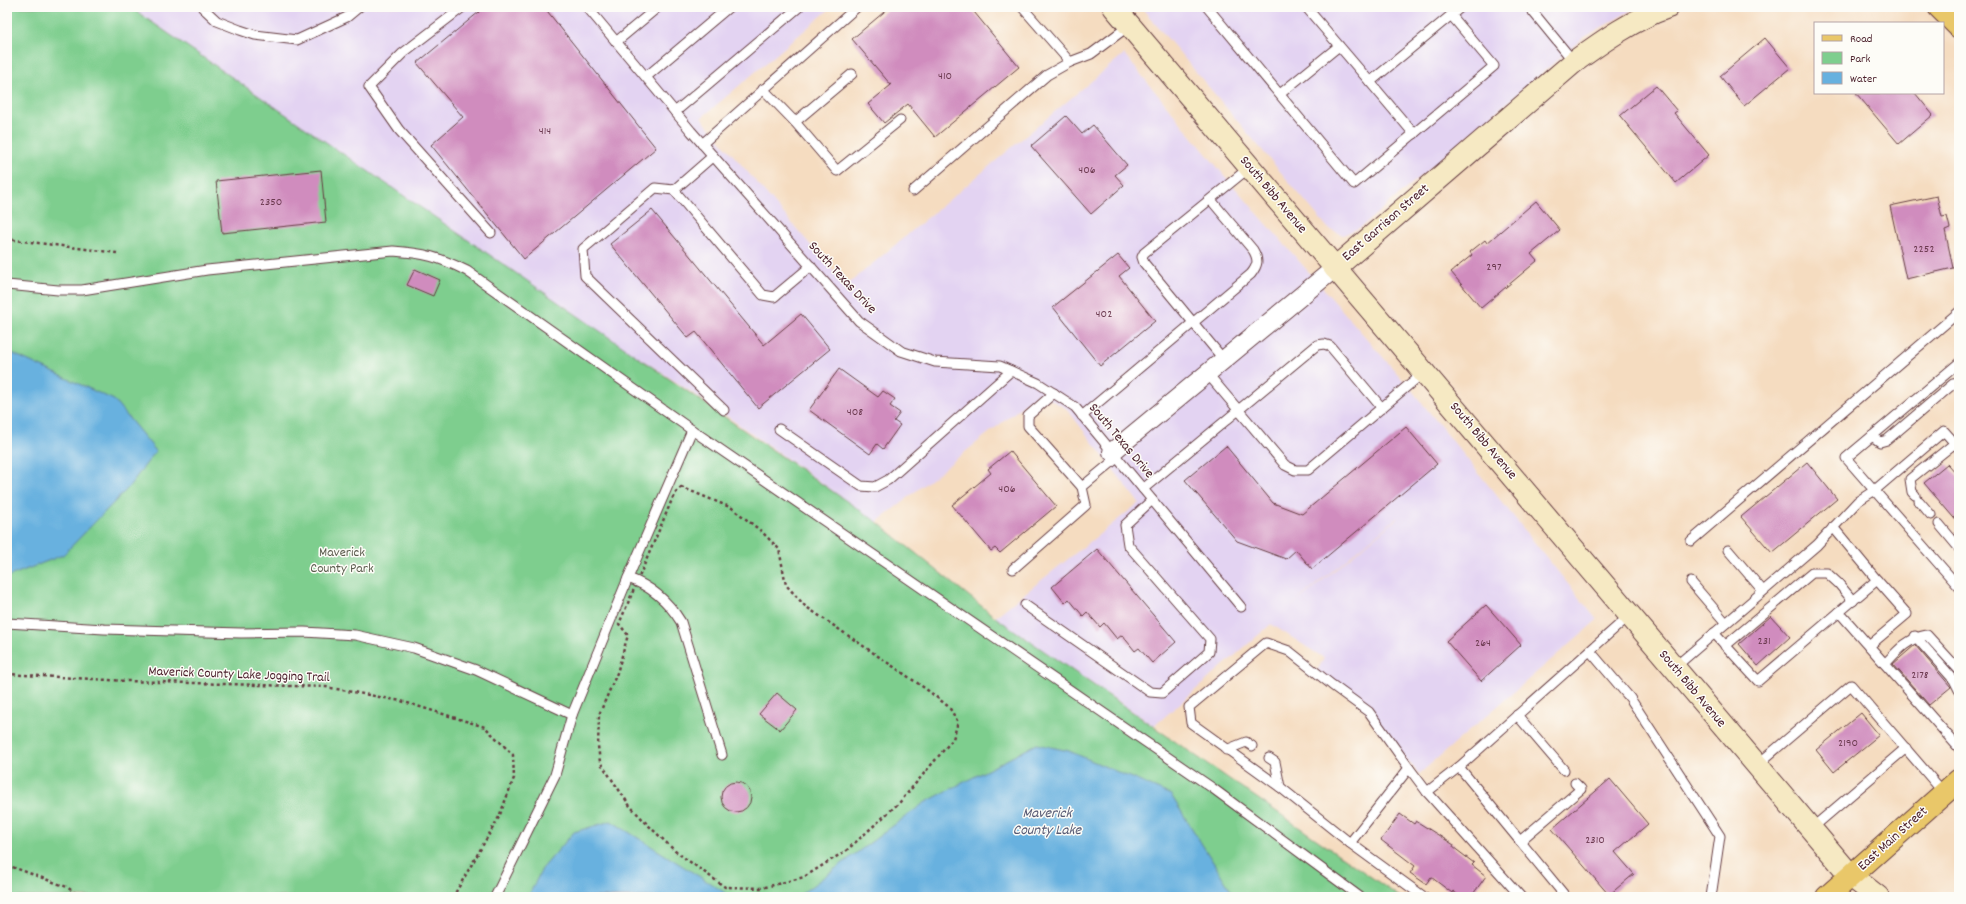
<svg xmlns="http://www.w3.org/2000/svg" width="1966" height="904" font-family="Dekko,sans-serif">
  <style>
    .built { fill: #e3d3f2; fill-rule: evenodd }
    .green { fill: #7ece8e; stroke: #64765c }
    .water { fill: #67b1df; stroke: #586885 }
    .building { fill: #d08cbe }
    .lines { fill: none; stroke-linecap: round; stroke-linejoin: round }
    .lane-casing { stroke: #643b41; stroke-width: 11 }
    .street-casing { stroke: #643b41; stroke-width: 20 }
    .secondary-casing { stroke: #643b41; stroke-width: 24 }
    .primary-casing { stroke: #643b41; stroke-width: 24 }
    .path { stroke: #643b41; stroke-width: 2.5; stroke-dasharray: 3 3; stroke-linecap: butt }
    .lane { stroke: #fff; stroke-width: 9 }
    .street { stroke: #fff; stroke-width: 18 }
    .secondary { stroke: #f6e9c3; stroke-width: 22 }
    .primary { stroke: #e9c769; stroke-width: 22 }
    .labels { text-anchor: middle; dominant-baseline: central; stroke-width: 3; stroke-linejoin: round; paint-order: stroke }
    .number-label { font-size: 12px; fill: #6c3a50 }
    .street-label { font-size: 14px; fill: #4a1f2b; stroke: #fdfcf7 }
    .park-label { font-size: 14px; fill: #5c5c4e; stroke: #fdfcf7 }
    .water-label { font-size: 15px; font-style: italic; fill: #565973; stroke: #fdfcf7 }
  </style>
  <rect width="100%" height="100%" fill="#fdfcf7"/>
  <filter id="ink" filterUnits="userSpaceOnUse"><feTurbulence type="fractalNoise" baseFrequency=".025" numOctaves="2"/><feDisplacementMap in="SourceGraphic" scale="8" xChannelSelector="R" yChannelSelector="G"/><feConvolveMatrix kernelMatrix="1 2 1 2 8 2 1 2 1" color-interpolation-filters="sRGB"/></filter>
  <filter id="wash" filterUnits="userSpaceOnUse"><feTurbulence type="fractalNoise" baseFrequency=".012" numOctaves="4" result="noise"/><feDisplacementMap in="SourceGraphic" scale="16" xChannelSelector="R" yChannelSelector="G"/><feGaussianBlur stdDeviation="0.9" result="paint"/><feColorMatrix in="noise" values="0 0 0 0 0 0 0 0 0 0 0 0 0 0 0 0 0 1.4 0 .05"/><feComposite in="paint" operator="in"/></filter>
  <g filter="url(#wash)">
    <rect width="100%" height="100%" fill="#f5dcc0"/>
    <g class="built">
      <path d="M 120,7 L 832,7 L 701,118 L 846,286 L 1124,54 L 1223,174 L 1409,387 L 1597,620 L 1419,774 L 1360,704 L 1317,671 L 1324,658 L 1271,624 L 1154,726 L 995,617 L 1139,503 L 1067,409 L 1039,393 L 877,522 L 711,405 L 535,289 ZM 1397,518 L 1398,518 L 1289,608 L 1312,588 Z"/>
      <polygon points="1141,7 1637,7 1583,38 1361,227 1343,235 1328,228"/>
    </g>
    <polygon class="green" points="7,7 130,7 877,522 995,617 1400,897 7,897"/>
    <g class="water">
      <polygon points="7,351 114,400 156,451 127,489 63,555 7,577"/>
      <polygon points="1037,744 1069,751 1171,795 1235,897 797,897 924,803"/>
      <polygon points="611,821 732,897 528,897 542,869 574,832"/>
    </g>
    <g id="blocks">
      <g class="building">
        <polygon points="485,7 544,7 656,148 524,259 431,145 463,117 417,63"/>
        <polygon points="890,7 970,7 1019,67 935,137 908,104 884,123 868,104 891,85 852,39"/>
        <polygon points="1765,38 1790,68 1744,106 1720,76"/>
        <polygon points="1656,86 1677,111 1674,113 1709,155 1676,183 1620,116"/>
        <polygon points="1856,93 1915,93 1933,115 1899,144"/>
        <polygon points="1066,116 1082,134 1093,125 1127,165 1115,175 1124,185 1091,214 1031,146"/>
        <polygon points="321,170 326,222 222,233 216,181"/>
        <polygon points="1937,196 1942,217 1947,216 1950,228 1945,230 1953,268 1906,279 1890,206"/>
        <polygon points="1536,201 1560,230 1531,254 1537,261 1481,308 1451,272 1472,255 1470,252 1485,240 1487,243"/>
        <polygon points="652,210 764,345 801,314 830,349 758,408 696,332 688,338 610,244"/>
        <polygon points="1118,255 1129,268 1119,276 1155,321 1100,366 1053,307"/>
        <polygon points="415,269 440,280 433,296 407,285"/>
        <polygon points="839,369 878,397 883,391 895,399 890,406 900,413 894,421 900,425 883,449 877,444 870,454 809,410"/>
        <polygon points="1406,427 1437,464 1312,569 1296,550 1286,559 1237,541 1185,480 1226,446 1273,503 1302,514"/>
        <polygon points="1010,451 1056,506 1000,553 995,548 991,551 952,505 991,473 988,469"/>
        <polygon points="1807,462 1837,499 1772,553 1741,517"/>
        <polygon points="1947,464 1959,477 1959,524 1924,483"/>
        <polygon points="1097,549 1176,642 1152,663 1139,648 1135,651 1122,635 1117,639 1104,623 1100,627 1087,612 1083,616 1069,599 1065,603 1052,587"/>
        <polygon points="1486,605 1521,645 1481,681 1446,641"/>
        <polygon points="1771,616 1790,637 1758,666 1739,644"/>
        <polygon points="1915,645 1951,687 1929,705 1893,664"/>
        <polygon points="777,693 797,710 780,730 759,714"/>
        <polygon points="1861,713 1879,735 1834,772 1816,750"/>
        <polygon points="1610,779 1648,824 1615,852 1634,874 1609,895 1552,829"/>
        <circle cx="736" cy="797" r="15"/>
        <polygon points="1400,814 1414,824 1416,821 1454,845 1453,847 1474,863 1472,865 1486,876 1471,897 1461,897 1453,891 1452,893 1431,877 1426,884 1410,873 1415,866 1381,840"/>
      </g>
    </g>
  </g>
  <g filter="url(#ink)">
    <use href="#blocks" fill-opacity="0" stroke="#643b41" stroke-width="1"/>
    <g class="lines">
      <defs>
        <g id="lane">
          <polyline points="202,7 217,21 240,30 255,35 297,40 347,17 359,7"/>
          <polyline points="463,7 403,53 369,87 399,130 491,233"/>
          <polyline points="587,7 691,131 859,321 901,351 935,362 1000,366 1038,383 1075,407 1241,607"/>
          <polyline points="1022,7 1070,62"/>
          <polyline points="1207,7 1354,184 1494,66 1451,15"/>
          <polyline points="1306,7 1370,82 1461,7"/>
          <polyline points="1529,7 1574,62"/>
          <polyline points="616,42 658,7"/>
          <polyline points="646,77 729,7"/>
          <polyline points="1370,82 1414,134"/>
          <polyline points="763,89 795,122 852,74"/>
          <polyline points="1280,94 1339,46"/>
          <polyline points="675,112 799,7"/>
          <polyline points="795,122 837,171 900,120"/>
          <polyline points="702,144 857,7"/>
          <polyline points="713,156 674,190 655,188 583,249 585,276 724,410"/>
          <polyline points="674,190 763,295 774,297 811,266"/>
          <polyline points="913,191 1047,75 1070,62 1091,54 1130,25"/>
          <path d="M 7,285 L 58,290 L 82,290 L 207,270 L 393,251 C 424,253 439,257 467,271 L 692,430 L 1211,787 L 1360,897"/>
          <polyline points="1224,360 1144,263 1142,257 1144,253 1250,167"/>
          <polyline points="1959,363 1846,458 1959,587"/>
          <polyline points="1207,373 1285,465 1295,470 1308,470 1424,372"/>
          <polyline points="1054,393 1028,416 1028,426 1082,487"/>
          <path d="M 1082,416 L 1251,274 C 1258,265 1259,260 1253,250 L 1211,200"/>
          <polyline points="779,429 861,486 875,487 888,480 1011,371"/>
          <polyline points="1872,436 1880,442 1887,440 1953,384 1959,383"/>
          <polyline points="1143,489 1317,345 1324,344 1330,346 1382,408"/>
          <polyline points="1915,495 1912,492 1910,479 1955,443"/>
          <polyline points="1919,501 1931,515"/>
          <polyline points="1939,524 1959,548"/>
          <polyline points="1691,541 1959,312"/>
          <polyline points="1728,550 1763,591"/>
          <polyline points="1013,569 1086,505 1082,487 1117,458"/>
          <path d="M 628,578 C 651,586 668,601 681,622 L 722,755"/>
          <polyline points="1691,582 1726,623"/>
          <polyline points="1025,605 1150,692 1162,693 1209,652 1210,639 1128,545 1125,525 1152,500"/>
          <polyline points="1839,612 1959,748"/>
          <polyline points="7,623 104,629 241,633 304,632 355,635 414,648 476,670 572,715"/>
          <polyline points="1714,633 1758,681 1877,580 1833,527"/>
          <polyline points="1915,636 1954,680 1959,690"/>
          <polyline points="1725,646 1812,573 1827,573 1839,584 1853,601"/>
          <polyline points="1869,646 1907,614 1877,580"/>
          <polyline points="1590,651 1630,698 1720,836 1711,897"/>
          <path d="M 1885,664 C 1897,651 1908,638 1927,635 L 1959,670"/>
          <polyline points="1675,667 1817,545 1858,501 1875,490 1944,431 1959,448"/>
          <polyline points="1517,715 1564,770"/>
          <polyline points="1226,750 1246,742 1252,746"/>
          <polyline points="1269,758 1275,762 1280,787"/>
          <polyline points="1757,765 1851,685 1944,793"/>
          <polyline points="1427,792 1459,767"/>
          <polyline points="1811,829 1906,748"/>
          <polyline points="1520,841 1581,789 1575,783"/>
          <polyline points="1350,843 1280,787 1191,723 1189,707 1266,643 1289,651 1332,685 1369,712 1409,768"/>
          <polyline points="495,897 555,775 572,715 628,578 692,430"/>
          <polyline points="1424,897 1350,843 1409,768 1427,792 1521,897"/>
          <polyline points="1566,897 1459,767 1630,615"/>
        </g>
        <polyline id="street" points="1112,452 1335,268"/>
        <g id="secondary">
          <polyline points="1114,7 1851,876 1878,897"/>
          <path d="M 1335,268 L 1574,62 C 1603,41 1634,19 1668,7"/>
        </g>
        <g id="primary">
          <polyline points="1939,7 1959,27"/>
          <polyline points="1827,897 1959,780"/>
        </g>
      </defs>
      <use href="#lane" class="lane-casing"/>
      <use href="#street" class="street-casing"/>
      <use href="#secondary" class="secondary-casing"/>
      <use href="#primary" class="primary-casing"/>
      <g class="path">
        <polyline points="7,239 117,253"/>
        <polygon points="681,487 732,508 761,531 779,549 786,585 805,606 926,689 949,707 958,722 953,739 900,802 847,850 804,877 762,888 725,887 675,851 648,825 630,806 600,762 598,746 599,715 617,673 628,635 619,624 674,495"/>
        <polyline points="7,674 126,681 326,687 401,701 485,727 513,755 514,778 499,817 453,897"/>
        <polyline points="7,865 67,887 80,897"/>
      </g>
      <use href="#lane" class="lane"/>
      <use href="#street" class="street"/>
      <use href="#secondary" class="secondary"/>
      <use href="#primary" class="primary"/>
    </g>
  </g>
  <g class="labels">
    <g class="number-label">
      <text x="945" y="76">410</text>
      <text x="545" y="131">414</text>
      <text x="1087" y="170">406</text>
      <text x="271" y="202">2350</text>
      <text x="1924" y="249">2252</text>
      <text x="1494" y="267">297</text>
      <text x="1104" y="314">402</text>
      <text x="855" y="412">408</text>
      <text x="1007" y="489">406</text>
      <text x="1764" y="641">231</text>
      <text x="1483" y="643">264</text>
      <text x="1920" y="675">2178</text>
      <text x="1848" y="743">2190</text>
      <text x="1595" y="840">2310</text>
    </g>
    <g class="street-label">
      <text transform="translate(1273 195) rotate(50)">South Bibb Avenue</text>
      <text transform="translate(1386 223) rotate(-41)">East Garrison Street</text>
      <text transform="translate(842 278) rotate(47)">South Texas Drive</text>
      <text transform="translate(1121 441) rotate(50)">South Texas Drive</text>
      <text transform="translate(1483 441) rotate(50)">South Bibb Avenue</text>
      <text transform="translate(239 675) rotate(2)">Maverick County Lake Jogging Trail</text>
      <text transform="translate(1692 689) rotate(50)">South Bibb Avenue</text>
      <text transform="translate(1893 839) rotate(-42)">East Main Street</text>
    </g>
    <g class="park-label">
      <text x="342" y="553">Maverick<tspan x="342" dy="16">County Park</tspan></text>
    </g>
    <g class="water-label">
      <text x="1047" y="814">Maverick<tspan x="1047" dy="17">County Lake</tspan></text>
    </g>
  </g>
  <rect width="1966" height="904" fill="none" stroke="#fdfcf7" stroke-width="24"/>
  <rect x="1814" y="22" width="130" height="72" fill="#fdfcf7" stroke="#b5a4a5"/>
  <rect x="1822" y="35" width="20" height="6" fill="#e9c769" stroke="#b5a4a5"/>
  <text x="1850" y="42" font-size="12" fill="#4a1f2b">Road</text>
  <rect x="1822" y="52" width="20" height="12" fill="#7ece8e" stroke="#b5a4a5"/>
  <text x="1850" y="62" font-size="12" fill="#4a1f2b">Park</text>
  <rect x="1822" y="72" width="20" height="12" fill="#67b1df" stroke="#b5a4a5"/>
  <text x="1850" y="82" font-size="12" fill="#4a1f2b">Water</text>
</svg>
